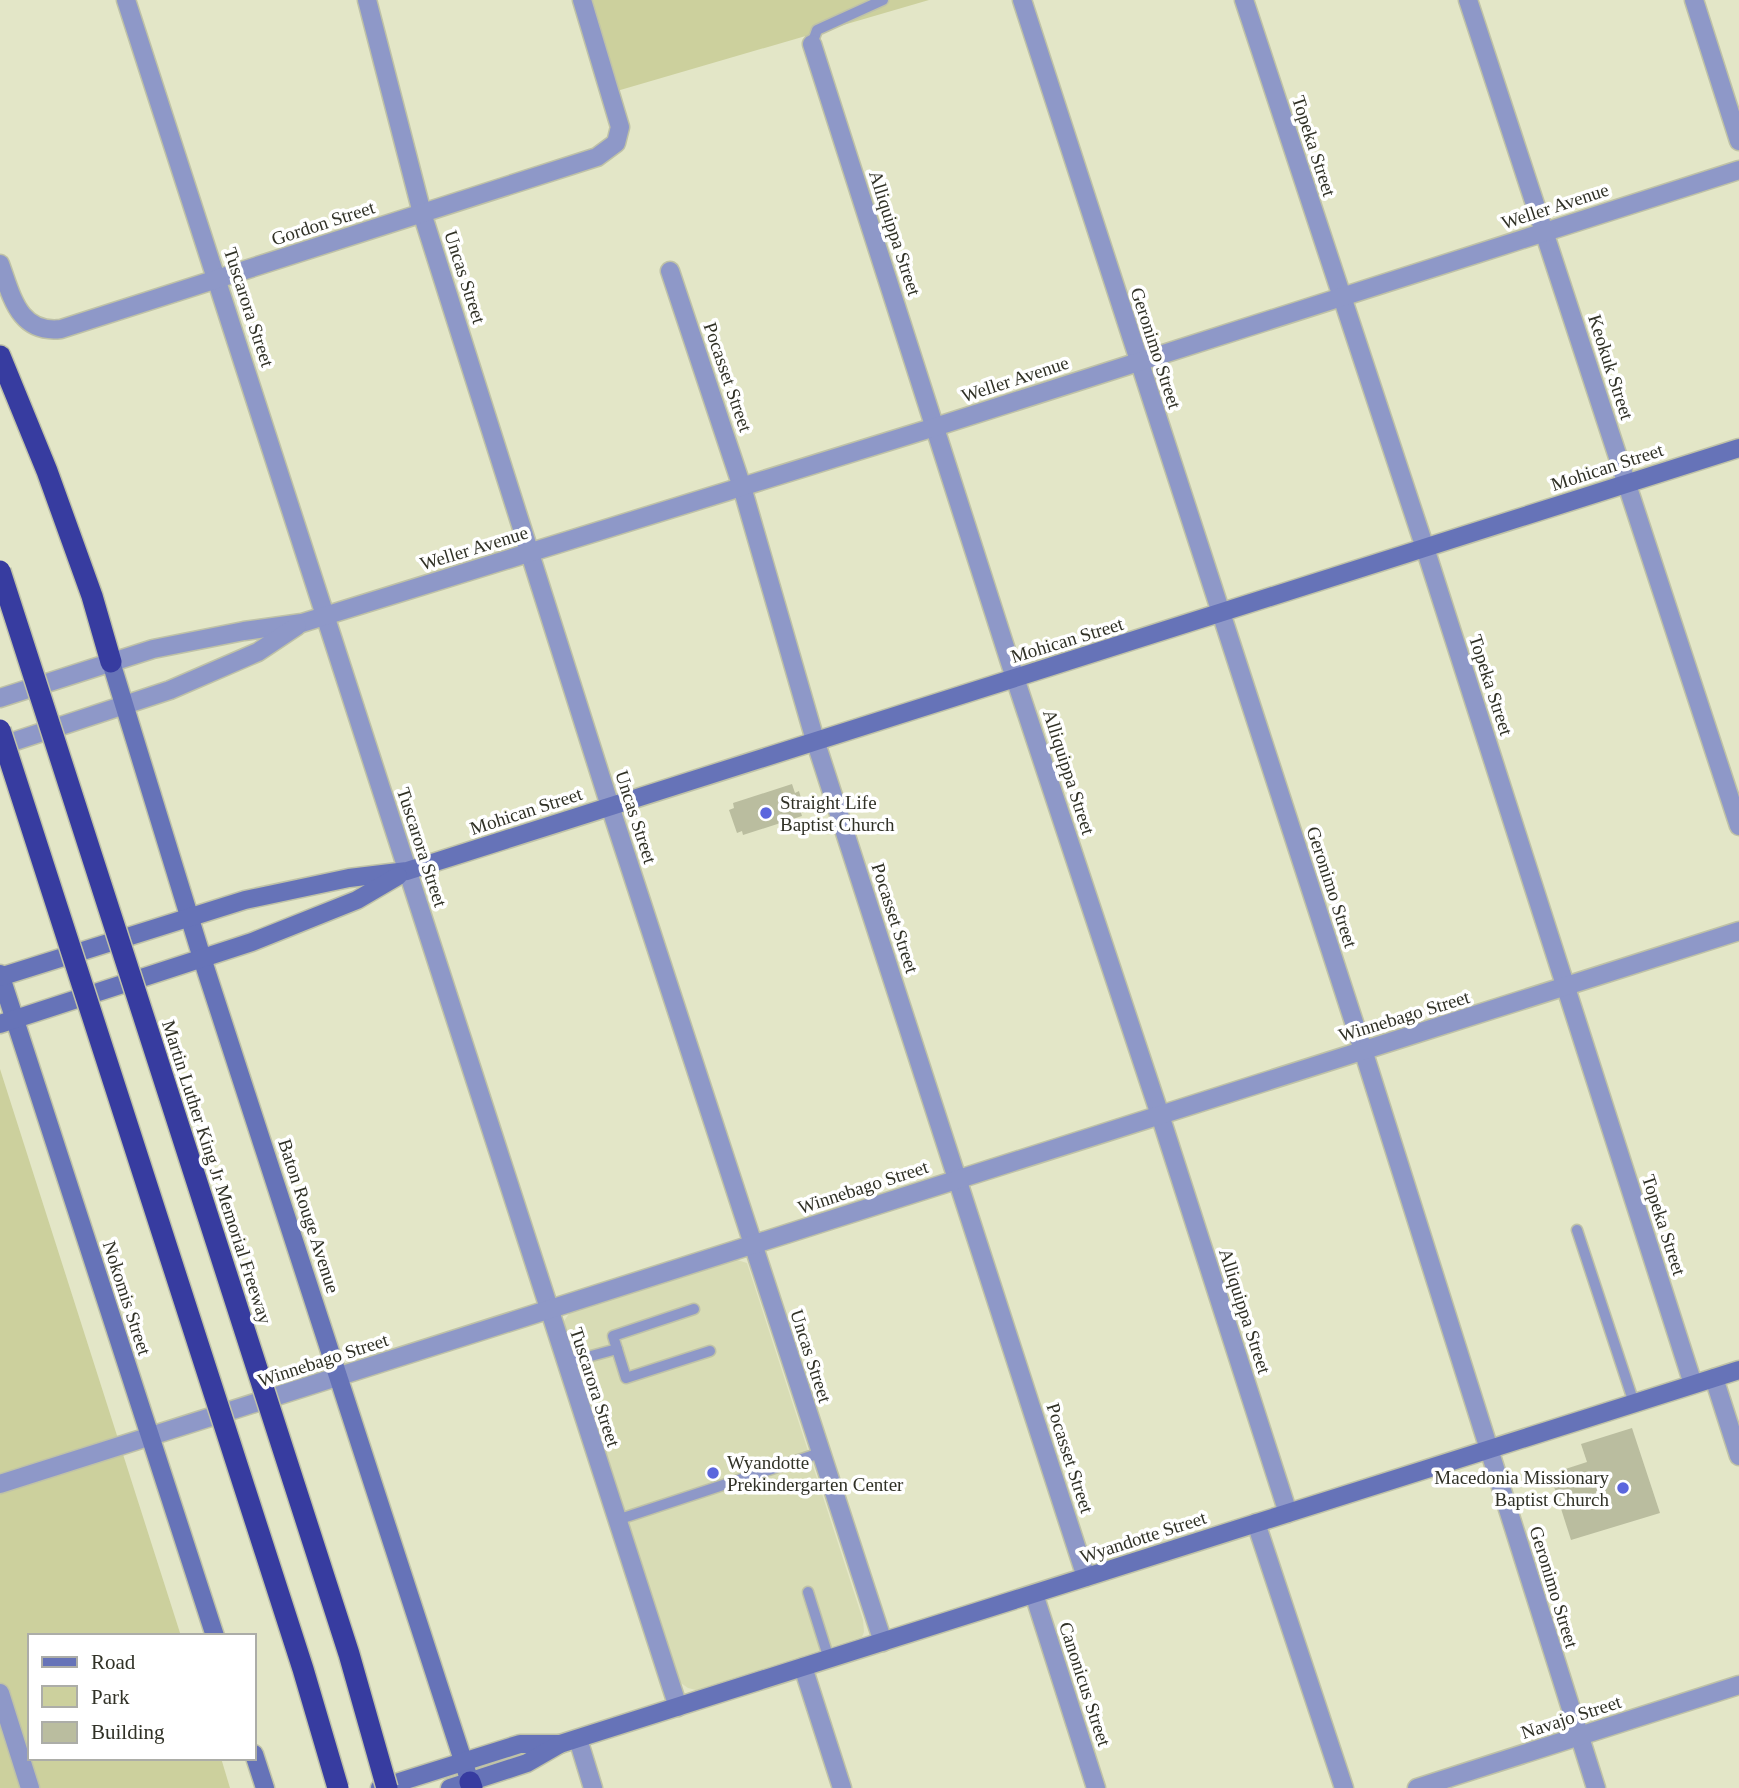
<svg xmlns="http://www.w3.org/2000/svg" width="1739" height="1788" font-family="Georgia,serif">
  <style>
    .built { fill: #d8dcb5 }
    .green { fill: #ccd09d }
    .building { fill: #babd9f }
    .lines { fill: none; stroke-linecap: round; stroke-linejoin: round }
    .lane-casing { stroke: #bfc2a7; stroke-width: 13 }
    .street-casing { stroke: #bfc2a7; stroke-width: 21 }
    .secondary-casing { stroke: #bfc2a7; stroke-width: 21 }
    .highway-casing { stroke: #bfc2a7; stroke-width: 24 }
    .lane { stroke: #8e98c8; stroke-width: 10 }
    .street { stroke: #8e98c8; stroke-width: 18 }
    .secondary { stroke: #6673b8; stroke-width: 18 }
    .highway { stroke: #373ca0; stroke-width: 21 }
    .highway-bridge-casing { stroke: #bfc2a7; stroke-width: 24; stroke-linecap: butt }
    .highway-bridge { stroke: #373ca0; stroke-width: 21 }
    .poi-dot { fill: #5b66dd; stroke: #fff; stroke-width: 2.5 }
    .labels { text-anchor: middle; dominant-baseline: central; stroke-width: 7; stroke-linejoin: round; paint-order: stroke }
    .street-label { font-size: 19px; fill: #303126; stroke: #fff }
    .poi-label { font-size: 19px; fill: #303126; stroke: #fff; text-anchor: start }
  </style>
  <rect width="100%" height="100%" fill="#e3e6c7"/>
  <polygon class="built" points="734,1259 747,1263 863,1620 864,1632 862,1637 696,1690 688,1688 678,1681 564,1327 564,1321 571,1311"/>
  <g class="green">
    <polygon points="584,0 929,0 610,93"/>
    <polygon points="0,1069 181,1636 30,1636 30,1758 221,1758 230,1788 0,1788"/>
  </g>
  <g class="building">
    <polygon points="792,784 795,793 799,791 803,805 799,806 802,816 743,835 742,831 737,833 729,810 734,808 733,803"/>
    <polygon points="1632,1428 1660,1513 1571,1540 1550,1474 1587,1462 1581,1444"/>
  </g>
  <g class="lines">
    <defs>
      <g id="lane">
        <polyline points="812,44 817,30 883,0"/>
        <polyline points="1577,1230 1634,1403"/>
        <polyline points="617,1349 626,1378 710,1351"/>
        <polyline points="565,1363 617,1349 613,1336 694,1309"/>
        <polyline points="617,1520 820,1453"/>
        <polyline points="808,1592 829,1659"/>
      </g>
      <g id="street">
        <polyline points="126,0 678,1707"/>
        <polyline points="367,0 422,213 610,806 883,1642"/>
        <polyline points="1022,0 1363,1050 1596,1788"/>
        <polyline points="1244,0 1425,548 1693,1384"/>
        <polyline points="1468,0 1739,826"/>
        <polyline points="1694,0 1739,141"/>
        <polyline points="812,44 1015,678 1160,1115 1288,1513"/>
        <path d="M 0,264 C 12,297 19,334 61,329 L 597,157 L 616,143 L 620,127 L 582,0"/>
        <polyline points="670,271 742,487 815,740 1086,1577"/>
        <polyline points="0,698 153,649 244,631 302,623 935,427 1739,170"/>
        <polyline points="0,746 170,690 258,652 297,626"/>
        <polyline points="1714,1378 1739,1456"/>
        <polyline points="0,1484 1739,931"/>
        <polyline points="1256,1523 1344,1788"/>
        <polyline points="1034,1594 1096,1788"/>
        <polyline points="803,1667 842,1788"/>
        <polyline points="0,1693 30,1788"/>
        <polyline points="578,1739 593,1788"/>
        <polyline points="1417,1788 1739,1685"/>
      </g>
      <g id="secondary">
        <polyline points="111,662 202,958 470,1782"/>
        <polyline points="0,974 215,1636"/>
        <polyline points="0,977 245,900 349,878 407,871 1739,448"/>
        <polyline points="0,1024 252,942 357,900 398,876"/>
        <polyline points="254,1754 265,1788"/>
        <polyline points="380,1788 520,1744 560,1744"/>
        <polyline points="450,1788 527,1763 560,1744 1739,1370"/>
      </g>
      <g id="highway">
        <polyline points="0,356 47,471 92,596 111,662"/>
        <polyline points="470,1782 472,1788"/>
      </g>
    </defs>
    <use href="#lane" class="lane-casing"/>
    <use href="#street" class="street-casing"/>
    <use href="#secondary" class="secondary-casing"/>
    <use href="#highway" class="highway-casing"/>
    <use href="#lane" class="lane"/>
    <use href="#street" class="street"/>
    <use href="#secondary" class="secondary"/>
    <use href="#highway" class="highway"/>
    <defs>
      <g id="highway-bridge">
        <polyline points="0,571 349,1654 387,1788"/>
        <polyline points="0,730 303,1669 338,1788"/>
      </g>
    </defs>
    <use href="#highway-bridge" class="highway-bridge-casing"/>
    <use href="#highway-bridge" class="highway-bridge"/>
  </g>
  <g class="poi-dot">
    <circle cx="766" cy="813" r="7"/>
    <circle cx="713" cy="1473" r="7"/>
    <circle cx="1623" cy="1488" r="7"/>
  </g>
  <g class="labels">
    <g class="street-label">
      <text transform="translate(1314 146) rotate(72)">Topeka Street</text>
      <text transform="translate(1555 206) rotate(-18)">Weller Avenue</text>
      <text transform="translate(323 223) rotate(-18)">Gordon Street</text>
      <text transform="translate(895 233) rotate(72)">Alliquippa Street</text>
      <text transform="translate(465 277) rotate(72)">Uncas Street</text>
      <text transform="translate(249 307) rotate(72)">Tuscarora Street</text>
      <text transform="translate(1156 348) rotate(72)">Geronimo Street</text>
      <text transform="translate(1611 367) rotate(72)">Keokuk Street</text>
      <text transform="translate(728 377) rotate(71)">Pocasset Street</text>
      <text transform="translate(1015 379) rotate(-18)">Weller Avenue</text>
      <text transform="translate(1607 467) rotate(-18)">Mohican Street</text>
      <text transform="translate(474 548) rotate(-17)">Weller Avenue</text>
      <text transform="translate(1067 640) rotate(-17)">Mohican Street</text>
      <text transform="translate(1491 685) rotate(72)">Topeka Street</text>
      <text transform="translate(1069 772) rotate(72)">Alliquippa Street</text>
      <text transform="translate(526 811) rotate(-18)">Mohican Street</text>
      <text transform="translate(636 817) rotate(72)">Uncas Street</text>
      <text transform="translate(422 847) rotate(72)">Tuscarora Street</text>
      <text transform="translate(1332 887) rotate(72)">Geronimo Street</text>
      <text transform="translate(895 918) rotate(72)">Pocasset Street</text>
      <text transform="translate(1404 1016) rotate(-17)">Winnebago Street</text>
      <text transform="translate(217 1172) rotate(72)">Martin Luther King Jr Memorial Freeway</text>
      <text transform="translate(863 1187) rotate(-18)">Winnebago Street</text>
      <text transform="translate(309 1216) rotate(72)">Baton Rouge Avenue</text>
      <text transform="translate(1664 1225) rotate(72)">Topeka Street</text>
      <text transform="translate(127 1298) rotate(72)">Nokomis Street</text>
      <text transform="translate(1245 1311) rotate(72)">Alliquippa Street</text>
      <text transform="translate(811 1356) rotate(72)">Uncas Street</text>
      <text transform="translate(323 1360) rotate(-18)">Winnebago Street</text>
      <text transform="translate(595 1387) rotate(72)">Tuscarora Street</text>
      <text transform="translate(1070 1458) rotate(72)">Pocasset Street</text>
      <text transform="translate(1143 1537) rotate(-18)">Wyandotte Street</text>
      <text transform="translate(1554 1587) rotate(73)">Geronimo Street</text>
      <text transform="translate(1085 1684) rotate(72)">Canonicus Street</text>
      <text transform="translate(1571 1717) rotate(-18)">Navajo Street</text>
    </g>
    <g class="poi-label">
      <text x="780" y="802">Straight Life<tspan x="780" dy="22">Baptist Church</tspan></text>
      <text x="727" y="1462">Wyandotte<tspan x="727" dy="22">Prekindergarten Center</tspan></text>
      <text x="1609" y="1477" text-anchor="end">Macedonia Missionary<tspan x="1609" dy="22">Baptist Church</tspan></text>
    </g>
  </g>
  <rect x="28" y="1634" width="228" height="126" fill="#ffffff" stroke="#acada8" stroke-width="2"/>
  <rect x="42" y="1657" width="35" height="10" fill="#6673b8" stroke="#acada8" stroke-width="2"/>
  <text x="91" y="1669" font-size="21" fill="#303126">Road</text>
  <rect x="42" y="1686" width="35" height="21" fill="#ccd09d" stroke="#acada8" stroke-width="2"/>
  <text x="91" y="1704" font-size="21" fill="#303126">Park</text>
  <rect x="42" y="1722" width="35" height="21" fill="#babd9f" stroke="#acada8" stroke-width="2"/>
  <text x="91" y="1739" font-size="21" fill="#303126">Building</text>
</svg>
